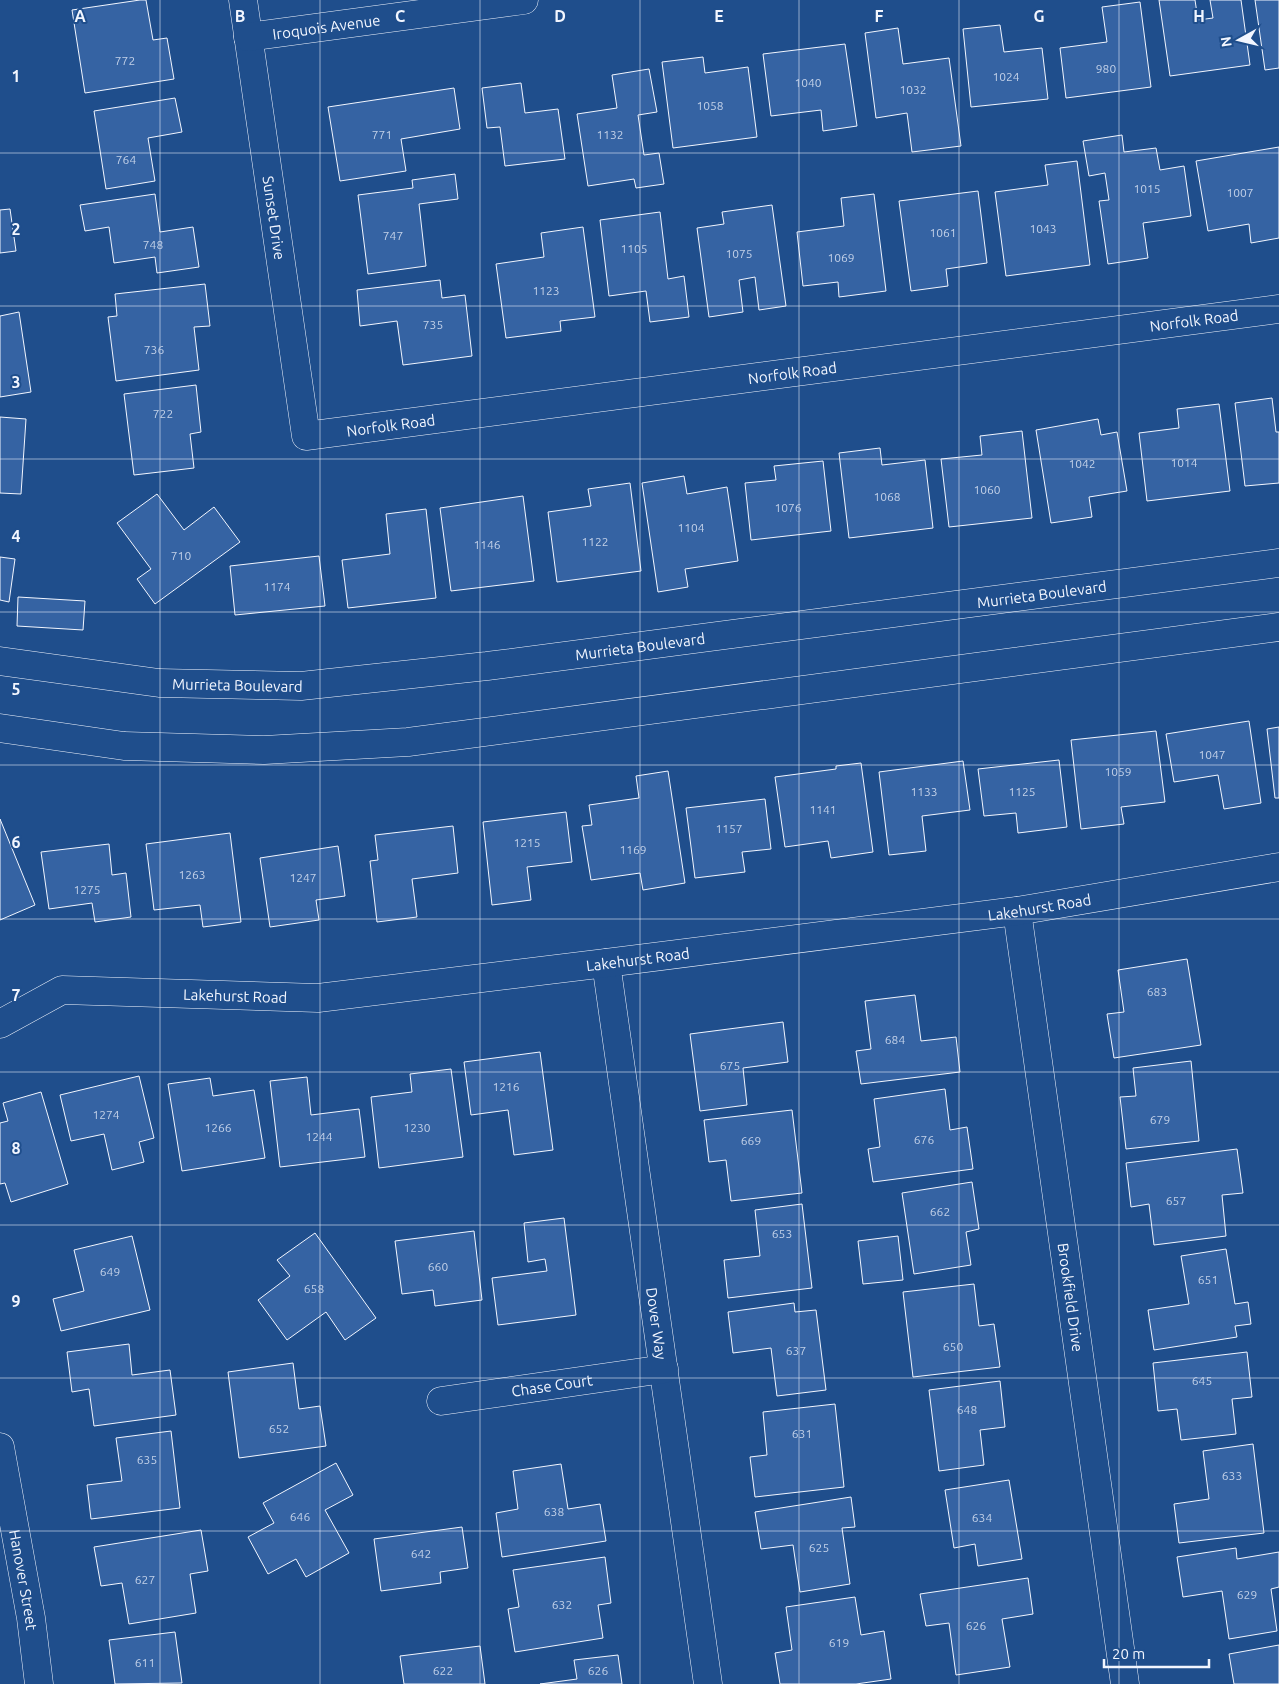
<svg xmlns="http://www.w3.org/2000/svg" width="1279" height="1684" font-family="Ubuntu,sans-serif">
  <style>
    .building { fill: #3563a3; stroke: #f2f6ff }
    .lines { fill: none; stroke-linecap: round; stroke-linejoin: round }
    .minor-casing { stroke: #f2f6ff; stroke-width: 29 }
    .major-casing { stroke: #f2f6ff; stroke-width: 29 }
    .minor { stroke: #1f4e8c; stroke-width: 28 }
    .major { stroke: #1f4e8c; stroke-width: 28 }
    .grid { fill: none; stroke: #f2f6ff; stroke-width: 1; stroke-opacity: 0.55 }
    .labels { text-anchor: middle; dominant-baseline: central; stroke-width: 4; stroke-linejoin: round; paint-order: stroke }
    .number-label { font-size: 12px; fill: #c3d1e8 }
    .street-label { font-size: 15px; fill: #f2f6ff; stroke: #1f4e8c }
    .grid-label { font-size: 16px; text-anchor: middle; font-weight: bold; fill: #f2f6ff; stroke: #1f4e8c; stroke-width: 4; stroke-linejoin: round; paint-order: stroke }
  </style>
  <rect width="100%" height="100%" fill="#1f4e8c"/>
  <g class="building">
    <polygon points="140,0 146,0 153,40 167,38 174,79 85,93 72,10"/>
    <polygon points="1159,0 1195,0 1198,20 1213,18 1210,0 1241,0 1250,65 1170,76"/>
    <polygon points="1255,0 1279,0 1279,68 1265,70"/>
    <polygon points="1140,2 1151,87 1066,98 1060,48 1107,42 1102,7"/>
    <polygon points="1000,25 1004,52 1042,48 1048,99 971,107 963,29"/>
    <polygon points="898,28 903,64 949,58 961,146 912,152 907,113 876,118 865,33"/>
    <polygon points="845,44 857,126 823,131 821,110 771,116 763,54"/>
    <polygon points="703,57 705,73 748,67 757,137 673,148 662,62"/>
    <polygon points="649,69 657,112 638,115 644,155 659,153 664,184 636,188 634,179 588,186 577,114 617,108 612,75"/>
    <polygon points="521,83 525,113 558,109 565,159 505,166 500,127 487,128 482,88"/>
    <polygon points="454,88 460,129 401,139 406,171 340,181 328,107"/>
    <polygon points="175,98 182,132 148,138 155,181 106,189 94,111"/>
    <polygon points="1122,135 1124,152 1156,148 1160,170 1184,166 1191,216 1143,223 1148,258 1108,264 1099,201 1109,200 1105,173 1089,176 1083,141"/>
    <polygon points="1279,147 1279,238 1251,243 1249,224 1208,231 1196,161"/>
    <polygon points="1077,161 1090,265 1006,276 995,192 1048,185 1045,165"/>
    <polygon points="455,174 458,199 419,204 426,266 368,274 358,195 413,188 412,180"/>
    <polygon points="978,191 987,263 946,269 948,286 911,291 899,201"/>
    <polygon points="155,194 160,232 193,227 199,267 157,273 155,257 114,263 109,227 85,231 80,205"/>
    <polygon points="874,194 886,291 839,297 838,282 803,286 797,232 844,226 841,198"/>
    <polygon points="772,205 786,306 759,310 755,277 739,280 743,312 709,317 697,228 724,224 722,212"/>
    <polygon points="10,209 16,251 0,253 0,210"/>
    <polygon points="660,212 668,279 684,276 689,317 650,322 646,291 609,296 600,220"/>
    <polygon points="583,227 595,317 560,321 561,331 506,338 496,264 544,257 541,233"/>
    <polygon points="440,280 442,298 465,295 472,356 403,365 397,321 360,326 357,290"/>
    <polygon points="205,284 210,326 194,327 199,370 116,381 108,317 117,316 115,294"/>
    <polygon points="19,312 31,392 0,397 0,316"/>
    <polygon points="196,385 201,432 190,434 194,468 134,475 124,394"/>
    <polygon points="1272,398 1276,432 1279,432 1279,483 1245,486 1235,403"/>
    <polygon points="1219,404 1230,491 1147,501 1139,433 1179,428 1177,409"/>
    <polygon points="0,417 26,419 21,494 0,493"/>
    <polygon points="1098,419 1101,435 1117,432 1127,491 1089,497 1092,517 1051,523 1036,430"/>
    <polygon points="1022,431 1032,518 949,527 941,459 982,455 980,436"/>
    <polygon points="880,448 882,465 925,460 933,528 849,538 839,453"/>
    <polygon points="823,461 831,531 751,540 745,483 776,480 774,466"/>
    <polygon points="684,476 687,494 727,487 738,561 685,569 688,587 658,592 642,483"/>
    <polygon points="630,483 641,571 557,582 548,512 591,506 588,489"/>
    <polygon points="157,494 184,530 214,507 240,542 155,604 137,579 151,569 117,523"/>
    <polygon points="523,496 534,581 451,591 440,508"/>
    <polygon points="426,509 436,598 348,608 342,560 390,554 386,514"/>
    <polygon points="319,556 325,606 235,615 230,566"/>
    <polygon points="0,557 15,559 9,602 0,600"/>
    <polygon points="18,597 85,601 83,630 17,626"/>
    <polygon points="1249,721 1261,803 1224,809 1218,775 1174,782 1166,734"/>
    <polygon points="1279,727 1279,798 1275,798 1267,729"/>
    <polygon points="1156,731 1165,802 1121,807 1124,824 1081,829 1071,740"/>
    <polygon points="1059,760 1067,827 1018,833 1016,813 984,816 978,769"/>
    <polygon points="963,761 970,810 922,816 926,851 889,855 879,772"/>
    <polygon points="861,763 873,852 831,858 828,841 785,847 775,777 836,769 836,766"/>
    <polygon points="668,771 685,883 643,890 640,873 591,880 582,826 592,825 589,805 639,798 636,776"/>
    <polygon points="765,799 771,849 742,852 745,872 695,878 686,808"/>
    <polygon points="566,812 572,862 527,867 531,900 492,905 483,822"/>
    <polygon points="0,819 35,905 0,920"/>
    <polygon points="453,826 458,873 412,879 417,917 377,922 370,861 378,860 375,835"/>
    <polygon points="230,833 241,922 203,927 200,905 154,910 146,844"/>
    <polygon points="109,844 112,875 126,873 131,917 95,922 92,903 49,909 41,852"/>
    <polygon points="338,846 345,896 316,900 319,920 270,927 260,858"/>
    <polygon points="1187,959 1201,1045 1114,1058 1107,1014 1124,1012 1118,970"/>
    <polygon points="915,995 921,1041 956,1037 960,1072 861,1084 856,1051 871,1049 865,1001"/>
    <polygon points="783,1022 788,1062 743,1068 747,1105 700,1111 690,1034"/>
    <polygon points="540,1052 553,1150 514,1155 508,1110 471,1115 464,1062"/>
    <polygon points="1191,1061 1199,1141 1126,1149 1120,1097 1136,1096 1133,1068"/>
    <polygon points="451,1069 463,1157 379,1168 371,1097 412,1092 410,1074"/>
    <polygon points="139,1076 154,1138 139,1142 144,1162 112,1170 104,1134 71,1141 60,1095"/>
    <polygon points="307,1077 311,1115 359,1109 365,1157 280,1167 270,1081"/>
    <polygon points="210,1078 213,1096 254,1090 265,1158 182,1171 168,1084"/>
    <polygon points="945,1089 950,1130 967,1127 973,1169 873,1182 868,1149 880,1147 874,1099"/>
    <polygon points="41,1092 68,1184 11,1202 5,1183 0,1184 0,1123 8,1121 3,1103"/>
    <polygon points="792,1110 802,1193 731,1201 726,1160 709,1162 704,1120"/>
    <polygon points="1237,1149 1243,1193 1222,1195 1226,1236 1154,1245 1149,1204 1131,1207 1126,1163"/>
    <polygon points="972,1182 979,1229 966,1232 971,1265 914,1274 902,1193"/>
    <polygon points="802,1204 812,1288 728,1298 724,1260 760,1256 755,1210"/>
    <polygon points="564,1218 576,1315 498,1325 492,1278 547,1271 545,1259 528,1262 524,1223"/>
    <polygon points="474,1231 482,1300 435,1306 433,1290 402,1294 395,1241"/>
    <polygon points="315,1233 376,1318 345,1340 326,1312 287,1340 258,1300 290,1276 277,1260"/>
    <polygon points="132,1236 150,1310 61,1331 53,1299 84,1291 74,1250"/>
    <polygon points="898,1236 903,1280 863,1284 858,1241"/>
    <polygon points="1226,1249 1235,1304 1248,1302 1251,1324 1235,1326 1237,1337 1154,1350 1148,1310 1189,1304 1181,1256"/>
    <polygon points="974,1284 979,1326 994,1324 1000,1367 913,1377 903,1292"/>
    <polygon points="794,1303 795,1312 816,1310 826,1390 777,1396 771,1348 733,1353 728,1312"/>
    <polygon points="129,1344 132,1375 170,1370 176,1415 94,1426 89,1389 72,1392 67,1352"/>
    <polygon points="1247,1352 1252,1397 1232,1399 1236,1434 1181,1440 1177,1409 1158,1411 1153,1363"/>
    <polygon points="293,1363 299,1409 320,1406 326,1446 239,1458 228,1372"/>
    <polygon points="1000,1381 1005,1427 980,1430 984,1465 939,1471 929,1390"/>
    <polygon points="835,1404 844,1487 755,1497 750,1457 767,1455 763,1412"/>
    <polygon points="171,1431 180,1508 91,1519 87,1485 122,1481 116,1438"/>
    <polygon points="1253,1444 1264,1533 1179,1543 1174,1504 1209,1499 1203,1451"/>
    <polygon points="336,1463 353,1495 325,1510 349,1553 306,1577 296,1559 268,1574 248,1537 274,1523 263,1503"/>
    <polygon points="561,1464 568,1509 600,1504 606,1541 502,1557 496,1513 518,1509 513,1471"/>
    <polygon points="1009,1480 1022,1559 978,1566 975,1544 954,1548 945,1490"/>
    <polygon points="851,1497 855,1527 842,1528 850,1584 800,1592 793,1545 761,1549 755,1512"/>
    <polygon points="462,1527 468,1568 440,1572 441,1583 381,1591 374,1539"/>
    <polygon points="201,1530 208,1571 190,1574 196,1613 129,1624 122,1583 101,1586 94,1547"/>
    <polygon points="1236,1548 1237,1559 1279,1552 1279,1587 1271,1589 1277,1631 1229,1639 1222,1591 1183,1597 1177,1557"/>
    <polygon points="605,1557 611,1603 598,1605 603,1638 515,1652 508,1609 519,1607 513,1570"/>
    <polygon points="1028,1578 1033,1614 1002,1619 1010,1667 956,1675 949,1623 926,1626 920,1594"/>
    <polygon points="855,1597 861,1635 884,1631 891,1679 856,1684 780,1684 775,1653 792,1650 786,1607"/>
    <polygon points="175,1632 182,1683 115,1684 109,1640"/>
    <polygon points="1279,1645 1279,1684 1234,1684 1229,1654"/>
    <polygon points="480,1646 485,1684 404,1684 400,1656"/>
    <polygon points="618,1655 622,1684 540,1684 577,1679 574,1660"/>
  </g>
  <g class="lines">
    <defs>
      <g id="minor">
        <path id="s1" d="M 243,0 L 306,436 L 1279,309"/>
        <path id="s2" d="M 248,37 L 524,0"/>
        <path id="s3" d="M 1017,911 L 1125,1684"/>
        <path id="s4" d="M 606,963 L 708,1684"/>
        <path id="s5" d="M 0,1024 L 62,990 L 318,998 L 606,963 L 1017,911 L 1279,867"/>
        <path id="s6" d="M 441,1401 L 664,1369"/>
        <path id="s7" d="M 0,1447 L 31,1618 L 39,1684"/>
      </g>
      <g id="major">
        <path id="s8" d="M 0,661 L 159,683 L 301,686 L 487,666 L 1279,563"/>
        <polyline points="0,728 124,746 264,750 408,742 1279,627"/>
      </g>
    </defs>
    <use href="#minor" class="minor-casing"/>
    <use href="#major" class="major-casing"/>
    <use href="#minor" class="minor"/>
    <use href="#major" class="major"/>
  </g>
  <path class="grid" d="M 160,0 L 160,1684M 320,0 L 320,1684M 480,0 L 480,1684M 640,0 L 640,1684M 799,0 L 799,1684M 959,0 L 959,1684M 1119,0 L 1119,1684M 0,153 L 1279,153M 0,306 L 1279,306M 0,459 L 1279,459M 0,612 L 1279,612M 0,765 L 1279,765M 0,919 L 1279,919M 0,1072 L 1279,1072M 0,1225 L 1279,1225M 0,1378 L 1279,1378M 0,1531 L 1279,1531"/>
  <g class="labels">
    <g class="number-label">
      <text x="125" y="60">772</text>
      <text x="1106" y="68">980</text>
      <text x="1006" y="76">1024</text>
      <text x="808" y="82">1040</text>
      <text x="913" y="89">1032</text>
      <text x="710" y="105">1058</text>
      <text x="382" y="134">771</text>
      <text x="610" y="134">1132</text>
      <text x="126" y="159">764</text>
      <text x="1147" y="188">1015</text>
      <text x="1240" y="192">1007</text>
      <text x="1043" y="228">1043</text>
      <text x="943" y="232">1061</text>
      <text x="393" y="235">747</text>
      <text x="153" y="244">748</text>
      <text x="634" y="248">1105</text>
      <text x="739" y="253">1075</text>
      <text x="841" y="257">1069</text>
      <text x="546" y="290">1123</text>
      <text x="433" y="324">735</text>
      <text x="154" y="349">736</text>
      <text x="163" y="413">722</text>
      <text x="1184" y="462">1014</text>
      <text x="1082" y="463">1042</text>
      <text x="987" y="489">1060</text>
      <text x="887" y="496">1068</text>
      <text x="788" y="507">1076</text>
      <text x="691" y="527">1104</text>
      <text x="595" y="541">1122</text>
      <text x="487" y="544">1146</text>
      <text x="181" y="555">710</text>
      <text x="277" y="586">1174</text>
      <text x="1212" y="754">1047</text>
      <text x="1118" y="771">1059</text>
      <text x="924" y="791">1133</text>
      <text x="1022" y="791">1125</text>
      <text x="823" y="809">1141</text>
      <text x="729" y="828">1157</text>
      <text x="527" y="842">1215</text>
      <text x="633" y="849">1169</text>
      <text x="192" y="874">1263</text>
      <text x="303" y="877">1247</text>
      <text x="87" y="889">1275</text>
      <text x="1157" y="991">683</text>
      <text x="895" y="1039">684</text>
      <text x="730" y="1065">675</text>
      <text x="506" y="1086">1216</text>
      <text x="106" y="1114">1274</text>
      <text x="1160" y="1119">679</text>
      <text x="218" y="1127">1266</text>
      <text x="417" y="1127">1230</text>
      <text x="319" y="1136">1244</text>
      <text x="924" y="1139">676</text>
      <text x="751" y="1140">669</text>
      <text x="1176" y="1200">657</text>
      <text x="940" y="1211">662</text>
      <text x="782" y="1233">653</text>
      <text x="438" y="1266">660</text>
      <text x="110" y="1271">649</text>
      <text x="1208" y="1279">651</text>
      <text x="314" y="1288">658</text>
      <text x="953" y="1346">650</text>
      <text x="796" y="1350">637</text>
      <text x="1202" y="1380">645</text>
      <text x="967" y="1409">648</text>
      <text x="279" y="1428">652</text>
      <text x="802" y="1433">631</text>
      <text x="147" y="1459">635</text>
      <text x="1232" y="1475">633</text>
      <text x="554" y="1511">638</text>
      <text x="300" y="1516">646</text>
      <text x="982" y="1517">634</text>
      <text x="819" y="1547">625</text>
      <text x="421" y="1553">642</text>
      <text x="145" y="1579">627</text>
      <text x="1247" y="1594">629</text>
      <text x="562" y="1604">632</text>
      <text x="976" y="1625">626</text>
      <text x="839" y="1642">619</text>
      <text x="145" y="1662">611</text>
      <text x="443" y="1670">622</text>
      <text x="598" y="1670">626</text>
    </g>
    <g class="street-label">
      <text stroke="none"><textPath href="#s2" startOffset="79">Iroquois Avenue</textPath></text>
      <text stroke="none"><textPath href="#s1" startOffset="220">Sunset Drive</textPath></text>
      <text stroke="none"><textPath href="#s1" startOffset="1336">Norfolk Road</textPath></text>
      <text stroke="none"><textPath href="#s1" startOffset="931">Norfolk Road</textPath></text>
      <text stroke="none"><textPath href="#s1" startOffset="526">Norfolk Road</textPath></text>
      <text stroke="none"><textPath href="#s8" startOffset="1049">Murrieta Boulevard</textPath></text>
      <text stroke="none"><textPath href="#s8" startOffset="644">Murrieta Boulevard</textPath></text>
      <text stroke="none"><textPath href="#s8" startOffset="239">Murrieta Boulevard</textPath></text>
      <text stroke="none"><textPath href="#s5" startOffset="1054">Lakehurst Road</textPath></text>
      <text stroke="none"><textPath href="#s5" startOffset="649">Lakehurst Road</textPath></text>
      <text stroke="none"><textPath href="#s5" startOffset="244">Lakehurst Road</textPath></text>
      <text stroke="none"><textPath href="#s3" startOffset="390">Brookfield Drive</textPath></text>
      <text stroke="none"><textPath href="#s4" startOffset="364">Dover Way</textPath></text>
      <text stroke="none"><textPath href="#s6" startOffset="112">Chase Court</textPath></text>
      <text stroke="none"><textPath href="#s7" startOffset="135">Hanover Street</textPath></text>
    </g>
  </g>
  <g class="grid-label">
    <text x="80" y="22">A</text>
    <text x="240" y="22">B</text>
    <text x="400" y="22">C</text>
    <text x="560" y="22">D</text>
    <text x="719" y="22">E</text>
    <text x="879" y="22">F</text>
    <text x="1039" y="22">G</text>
    <text x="1199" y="22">H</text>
    <text x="16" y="82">1</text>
    <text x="16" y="235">2</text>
    <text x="16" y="388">3</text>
    <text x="16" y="542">4</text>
    <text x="16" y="695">5</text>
    <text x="16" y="848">6</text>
    <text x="16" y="1001">7</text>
    <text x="16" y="1154">8</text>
    <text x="16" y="1307">9</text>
  </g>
  <g transform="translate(1239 40) rotate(262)" stroke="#1f4e8c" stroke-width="4" paint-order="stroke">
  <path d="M0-4L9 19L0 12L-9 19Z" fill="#f2f6ff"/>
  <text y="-8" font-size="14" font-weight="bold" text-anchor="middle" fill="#f2f6ff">N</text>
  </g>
  <path d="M1104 1659v8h105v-8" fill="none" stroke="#f2f6ff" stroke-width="2.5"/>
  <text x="1112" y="1659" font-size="15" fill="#f2f6ff" stroke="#1f4e8c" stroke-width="4" paint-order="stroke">20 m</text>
</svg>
